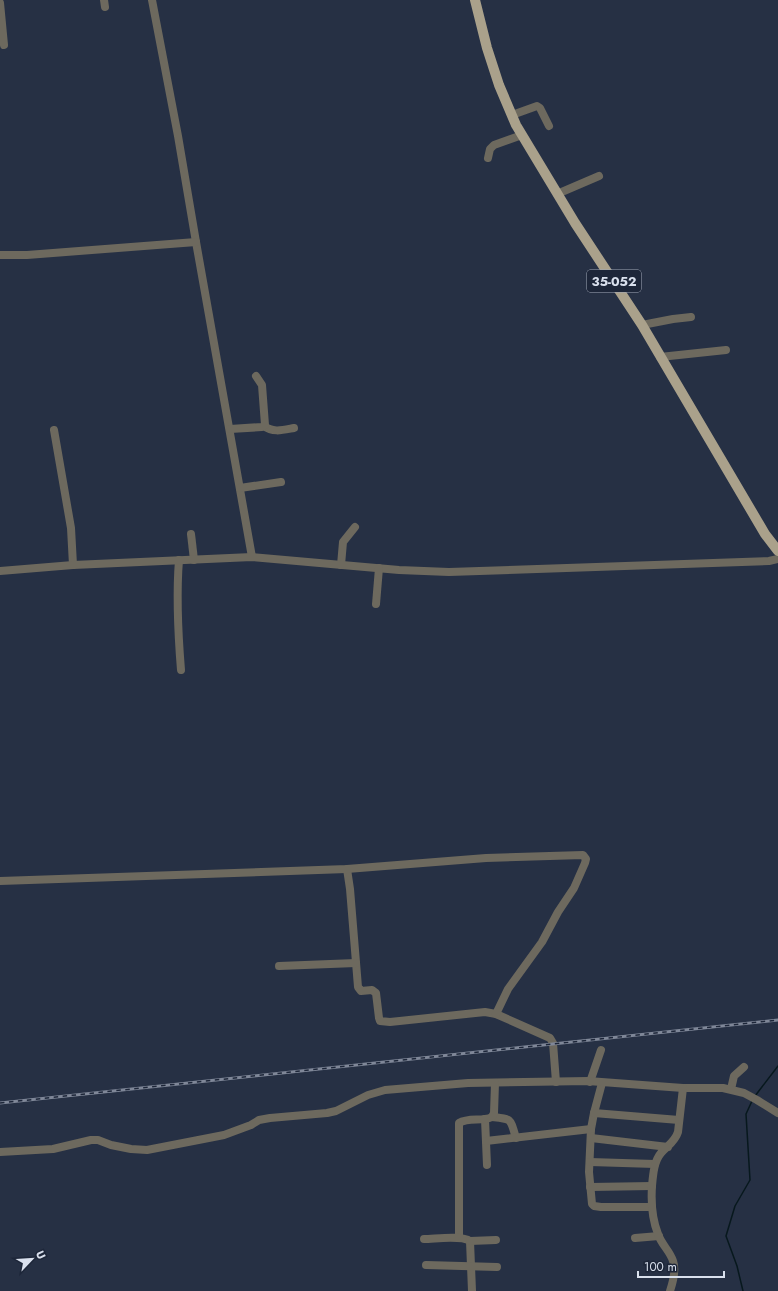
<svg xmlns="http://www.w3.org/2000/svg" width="778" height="1291" font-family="Jost,sans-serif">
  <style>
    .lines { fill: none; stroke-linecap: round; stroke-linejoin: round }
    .stream { stroke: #07181d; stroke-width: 1.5 }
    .minor { stroke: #6d695e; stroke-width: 8 }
    .major { stroke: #aaa18b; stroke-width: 10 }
    .rail-casing { stroke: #7f8798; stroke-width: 3 }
    .rail { stroke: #1d2639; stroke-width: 1.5; stroke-dasharray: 4.5; stroke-linecap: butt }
    .labels { text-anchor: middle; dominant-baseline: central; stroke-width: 3.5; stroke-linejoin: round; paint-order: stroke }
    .shield { fill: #1d2639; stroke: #a1a8b7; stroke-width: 1 }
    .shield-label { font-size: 13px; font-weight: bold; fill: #d9e0ed }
  </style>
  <rect width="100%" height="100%" fill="#263044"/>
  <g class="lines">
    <g class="stream">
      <polyline points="755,1096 778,1066"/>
      <polyline points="743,1291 737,1266 726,1236 735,1206 750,1180 746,1114 752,1101"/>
    </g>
    <g class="minor">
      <polyline points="104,0 105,7"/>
      <polyline points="152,0 178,136 196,242 252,557"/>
      <polyline points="0,3 4,45"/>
      <polyline points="512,115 537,106 540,108 549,126"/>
      <polyline points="488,158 490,149 494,145 522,135"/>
      <polyline points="557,194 599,176"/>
      <polyline points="0,255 27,255 196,242"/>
      <polyline points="642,325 673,319 691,317"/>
      <polyline points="660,357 726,350"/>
      <path d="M 264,426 C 273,433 283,430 294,428"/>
      <polyline points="230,429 262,427 265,425 262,385 256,376"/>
      <polyline points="54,430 71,528 73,565"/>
      <polyline points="240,488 281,482"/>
      <polyline points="191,534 194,560"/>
      <path d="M 179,560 C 176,597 178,633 181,670"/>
      <polyline points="341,565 343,542 355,527"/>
      <polyline points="0,571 73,565 252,557 399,570 449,572 769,561 778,559"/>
      <polyline points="376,604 379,568"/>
      <polyline points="347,869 350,889 358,987 361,991 372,990 376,993 379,1018 380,1021 390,1022 485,1012 496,1014 550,1038 553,1043 556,1082"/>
      <polyline points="0,881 347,869 486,858 583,855 586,859 585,863 574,888 558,912 542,942 508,989 496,1014"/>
      <polyline points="279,966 356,963"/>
      <polyline points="590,1082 601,1050"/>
      <polyline points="602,1083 594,1113 591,1129 589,1172 592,1204 594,1206 601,1207 652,1207"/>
      <polyline points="731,1089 734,1076 744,1067"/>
      <polyline points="594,1113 679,1120"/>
      <path d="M 492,1117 C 512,1119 510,1118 516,1138"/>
      <polyline points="485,1119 487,1165"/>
      <polyline points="591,1138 668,1147"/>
      <polyline points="486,1141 591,1129"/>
      <polyline points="0,1152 53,1149 91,1140 98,1140 111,1145 131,1149 147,1150 224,1135 251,1125 259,1120 270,1118 327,1113 336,1111 368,1095 385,1090 468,1083 588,1081 683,1088 723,1088 744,1093 757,1100 778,1113"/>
      <polyline points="590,1162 655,1164"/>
      <polyline points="590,1187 652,1186"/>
      <path d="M 459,1238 L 459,1123 C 469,1117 482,1122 492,1117 L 494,1113 L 495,1083"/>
      <polyline points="635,1238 659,1236"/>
      <path d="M 424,1239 C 435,1239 461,1235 470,1241 L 472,1291"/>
      <polyline points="470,1241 496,1240"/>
      <polyline points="426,1265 497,1267"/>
      <path d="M 670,1291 C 673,1282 676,1269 673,1261 C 670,1251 661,1244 658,1234 C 652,1219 651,1201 652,1186 C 653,1175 654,1161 661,1153 C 667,1146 675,1142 678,1132 L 683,1088"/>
    </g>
    <polyline class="major" points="475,0 487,48 499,85 516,125 575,223 642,325 765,534 778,551"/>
    <defs>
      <polyline id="rail" points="0,1103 778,1020"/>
    </defs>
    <use href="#rail" class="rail-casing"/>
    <use href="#rail" class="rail"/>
  </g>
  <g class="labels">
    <rect class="shield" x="587" y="270" width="54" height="22" rx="3"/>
    <g class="shield-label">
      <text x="614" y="281">35-052</text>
    </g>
  </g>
  <g transform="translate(32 1259) rotate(65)" stroke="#1d2639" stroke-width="3" paint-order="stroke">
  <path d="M0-3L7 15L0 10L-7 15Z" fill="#d9e0ed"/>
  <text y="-6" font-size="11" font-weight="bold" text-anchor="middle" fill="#d9e0ed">U</text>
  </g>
  <path d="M638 1271v6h86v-6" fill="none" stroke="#d9e0ed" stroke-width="2"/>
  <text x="644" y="1271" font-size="12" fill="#d9e0ed" stroke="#1d2639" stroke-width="3" paint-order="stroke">100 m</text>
</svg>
